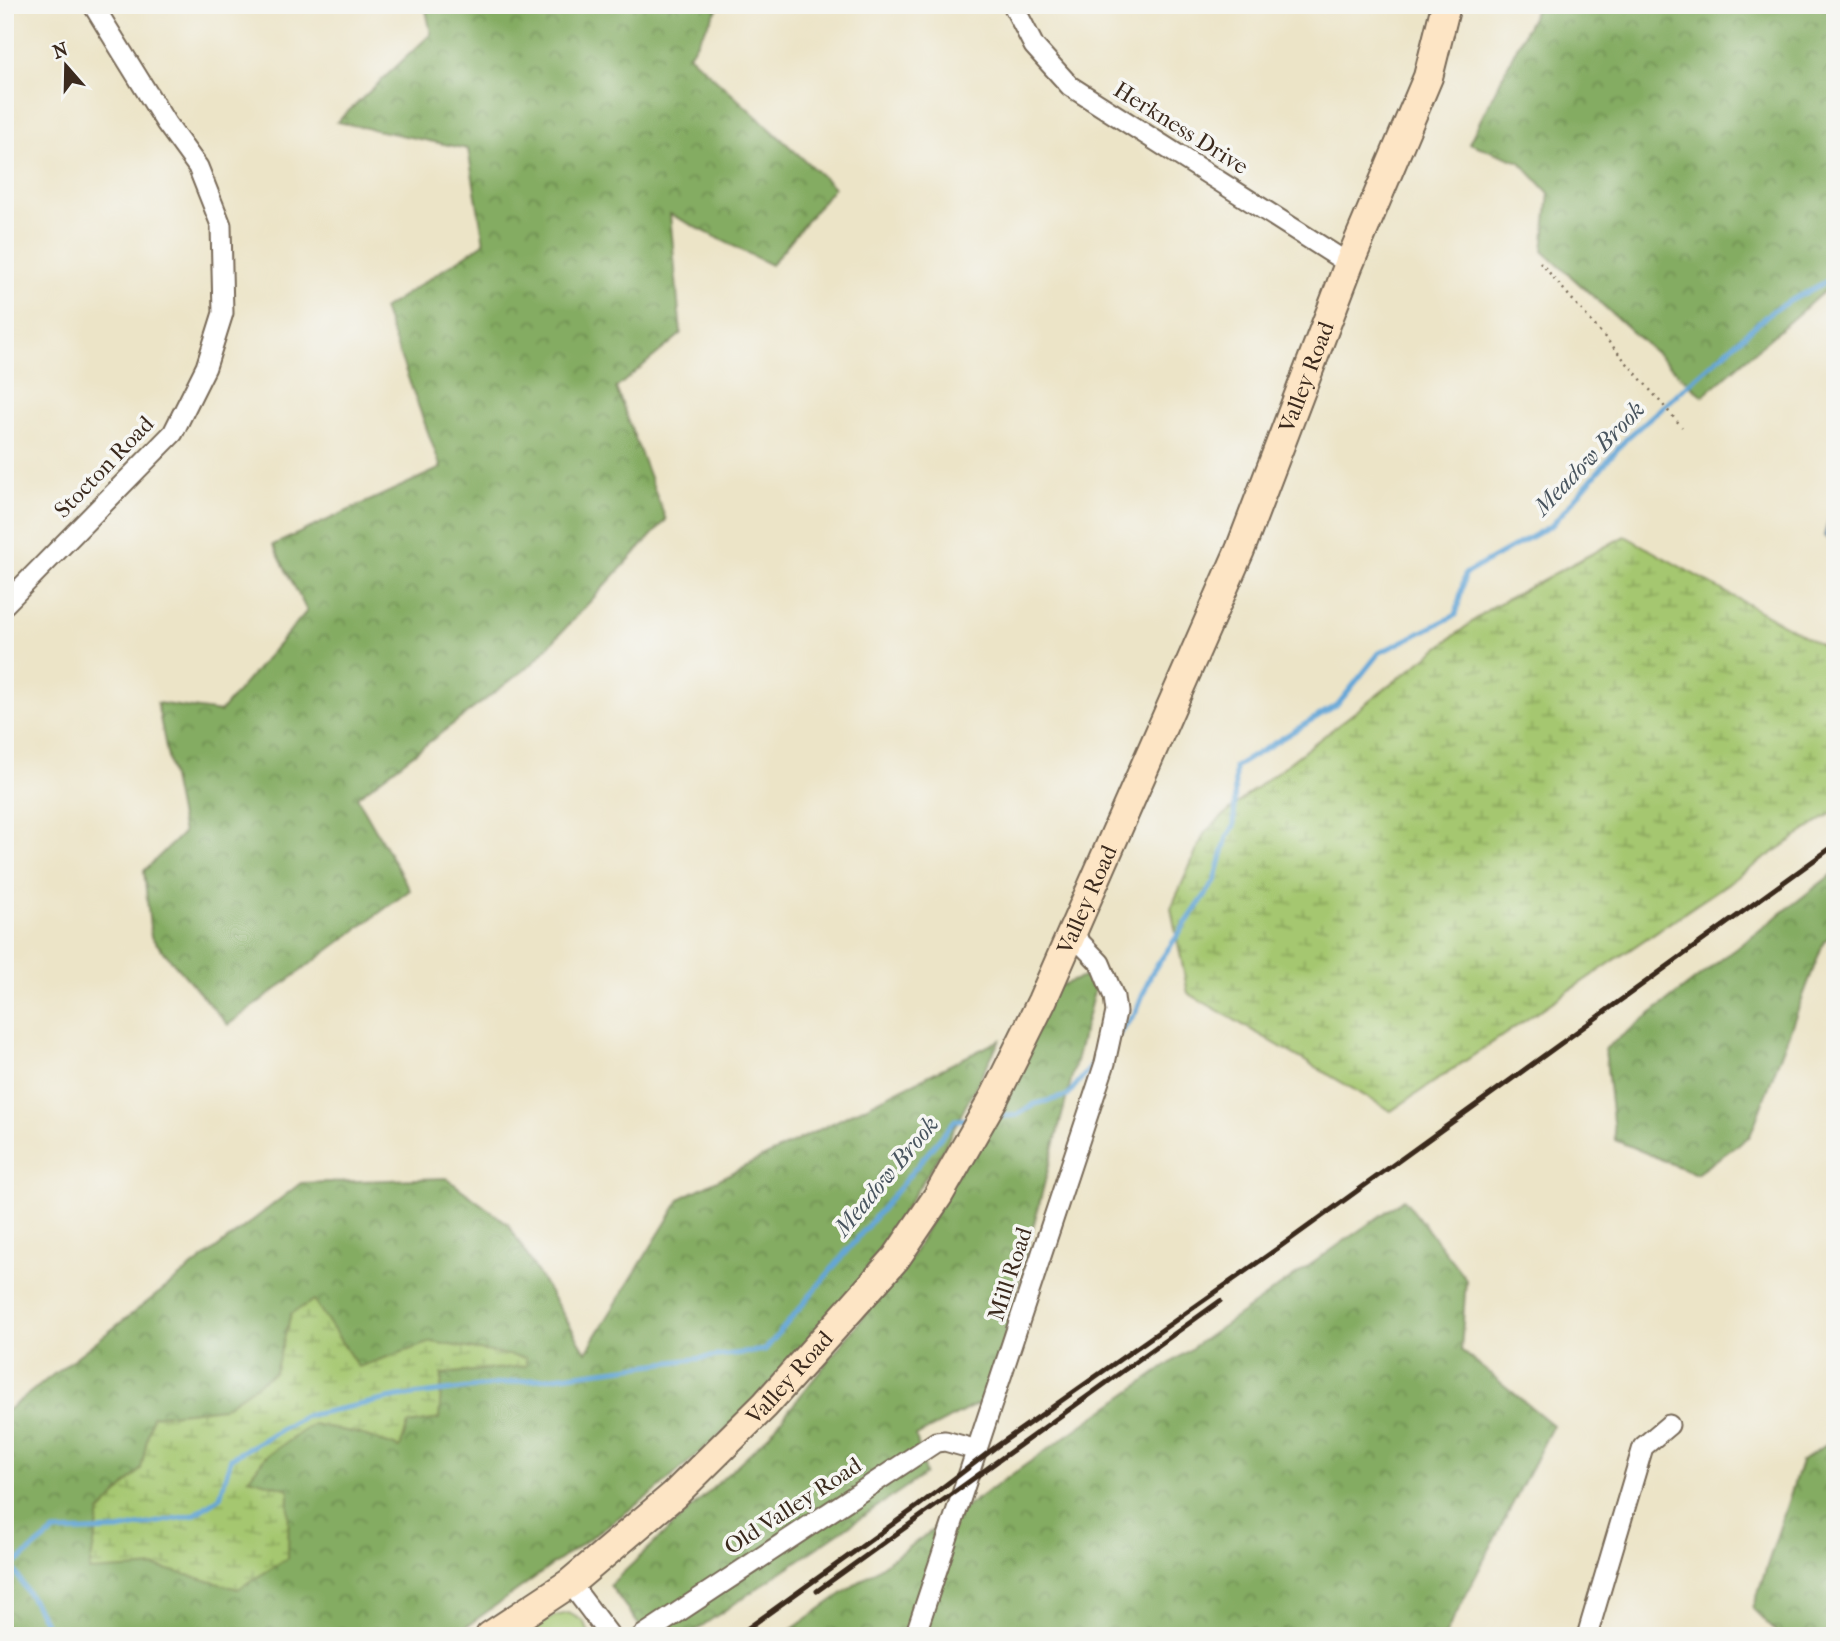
<svg xmlns="http://www.w3.org/2000/svg" width="1840" height="1641" font-family="'IM FELL French Canon',serif">
  <style>
    .grass { fill: #a5c770; stroke: #707847; stroke-width: 2 }
    .forest { fill: url(#forest-crowns); stroke: #606b40; stroke-width: 2 }
    .wetland { fill: url(#wetland-marsh); stroke: #707847; stroke-width: 2 }
    .water { fill: url(#water-ripples); stroke: #4f687a; stroke-width: 2 }
    .lines { fill: none; stroke-linecap: round; stroke-linejoin: round }
    .stream { stroke: #63a6d7; stroke-width: 5 }
    .minor-casing { stroke: #796b59; stroke-width: 23 }
    .secondary-casing { stroke: #796b59; stroke-width: 32 }
    .path { stroke: #796b59; stroke-width: 2.5; stroke-dasharray: 2 5; stroke-linecap: butt }
    .minor { stroke: #fff; stroke-width: 19 }
    .secondary { stroke: #fde5c5; stroke-width: 28 }
    .rail { stroke: #3b2a1e; stroke-width: 5 }
    .labels { text-anchor: middle; dominant-baseline: central; stroke-width: 7; stroke-linejoin: round; paint-order: stroke }
    .street-label { font-size: 23px; fill: #3b2a1e; stroke: #f6f6f2 }
    .water-label { font-size: 24px; font-style: italic; fill: #49555f; stroke: #f6f6f2 }
  </style>
  <defs>
    <pattern id="forest-crowns" width="20" height="18" patternUnits="userSpaceOnUse" patternTransform="scale(1.75)"><rect width="20" height="18" fill="#84ac62"/><path d="M2 6a3 3 0 1 1 6 0M12 15a3 3 0 1 1 6 0" fill="none" stroke="#6d8c50"/></pattern>
    <pattern id="wetland-marsh" width="20" height="14" patternUnits="userSpaceOnUse" patternTransform="scale(1.75)"><rect width="20" height="14" fill="#a5c770"/><path d="M1 5h8M5 5V1M11 12h8M15 12V8" fill="none" stroke="#88a25b"/></pattern>
    <pattern id="water-ripples" width="26" height="14" patternUnits="userSpaceOnUse" patternTransform="scale(1.75)"><rect width="26" height="14" fill="#63a6d7"/><path d="M2 4q2-2 4 0t4 0M15 11q2-2 4 0t4 0" fill="none" stroke="#5387ae"/></pattern>
  </defs>
  <rect width="100%" height="100%" fill="#f6f6f2"/>
  <filter id="ink" filterUnits="userSpaceOnUse"><feTurbulence type="fractalNoise" baseFrequency=".0143" numOctaves="2"/><feDisplacementMap in="SourceGraphic" scale="14" xChannelSelector="R" yChannelSelector="G"/><feConvolveMatrix kernelMatrix="1 2 1 2 8 2 1 2 1" color-interpolation-filters="sRGB"/></filter>
  <filter id="wash" filterUnits="userSpaceOnUse"><feTurbulence type="fractalNoise" baseFrequency=".00686" numOctaves="4" result="noise"/><feDisplacementMap in="SourceGraphic" scale="28" xChannelSelector="R" yChannelSelector="G"/><feGaussianBlur stdDeviation="1.57" result="paint"/><feColorMatrix in="noise" values="0 0 0 0 0 0 0 0 0 0 0 0 0 0 0 0 0 1.4 0 .05"/><feComposite in="paint" operator="in"/></filter>
  <g filter="url(#wash)">
    <rect width="100%" height="100%" fill="#ece4c7"/>
    <polygon class="grass" points="569,1613 583,1621 591,1636 522,1636 554,1616"/>
    <g class="forest">
      <polygon points="425,5 720,5 689,55 834,187 771,265 670,214 681,334 616,388 666,520 532,664 357,797 410,890 228,1025 151,937 144,871 183,833 157,703 220,712 307,611 273,545 441,468 383,309 484,243 468,149 337,122 431,34"/>
      <polygon points="1538,5 1822,5 1835,13 1835,282 1703,396 1543,251 1549,193 1520,162 1469,143"/>
      <polygon points="1835,872 1835,934 1824,941 1750,1136 1696,1174 1615,1140 1605,1049"/>
      <polygon points="1099,972 989,1398 916,1436 925,1474 687,1636 647,1636 610,1585 769,1435 912,1256 1055,987"/>
      <polygon points="1000,1040 943,1149 860,1280 745,1412 657,1490 453,1636 5,1636 5,1412 301,1183 446,1178 508,1224 586,1352 681,1198"/>
      <polygon points="1404,1199 1466,1279 1461,1350 1553,1425 1445,1636 782,1636"/>
      <polygon points="1835,1438 1835,1636 1780,1636 1753,1609 1801,1462"/>
    </g>
    <g class="wetland">
      <polygon points="1625,536 1835,653 1835,811 1391,1111 1188,993 1171,908 1205,832 1251,792 1490,608"/>
      <polygon points="314,1300 358,1367 432,1342 526,1358 526,1366 442,1374 439,1419 408,1424 400,1448 360,1434 313,1424 265,1457 249,1478 289,1489 288,1558 238,1589 158,1567 89,1571 100,1512 141,1469 152,1416 223,1408 275,1372 291,1314"/>
    </g>
    <polygon class="water" points="1835,497 1835,544 1824,536"/>
    <g class="lines">
      <g class="stream">
        <polyline points="1119,1034 1136,1012 1151,974 1215,881 1227,837 1234,826 1235,767 1338,704 1379,653 1456,615 1465,574 1552,525 1627,438 1773,310 1835,277"/>
        <polyline points="995,1117 1017,1115 1035,1104 1067,1096 1099,1057"/>
        <polyline points="12,1566 49,1629 56,1636"/>
        <polyline points="5,1576 12,1566 54,1532 118,1530 194,1515 220,1497 231,1458 305,1416 398,1397 765,1350 955,1120 971,1119"/>
      </g>
    </g>
  </g>
  <g filter="url(#ink)">
    <g class="lines">
      <defs>
        <g id="minor">
          <polyline points="1013,5 1034,46 1070,86 1349,264"/>
          <polyline points="5,604 173,433 206,367 223,313 221,225 198,167 166,123 93,5"/>
          <polyline points="570,1583 610,1636"/>
          <polyline points="642,1636 936,1442 945,1441 977,1450"/>
          <polyline points="915,1636 1105,1063 1116,1012 1114,997 1100,963 1073,935"/>
          <polyline points="1587,1636 1643,1447 1669,1425"/>
        </g>
        <g id="secondary">
          <path id="s1" d="M 490,1636 L 570,1583 L 674,1495 L 765,1405 L 896,1258 L 938,1196 L 995,1096 L 1042,1001 L 1240,550 L 1349,264 L 1428,77 L 1446,5"/>
        </g>
      </defs>
      <use href="#minor" class="minor-casing"/>
      <use href="#secondary" class="secondary-casing"/>
      <polyline class="path" points="1540,262 1682,427"/>
      <use href="#minor" class="minor"/>
      <use href="#secondary" class="secondary"/>
      <g class="rail">
        <polyline points="817,1591 1220,1301"/>
        <polyline points="737,1636 918,1506 997,1446 1281,1246 1835,845"/>
      </g>
    </g>
  </g>
  <g class="labels">
    <g class="street-label">
      <text transform="translate(1181 128) rotate(32)">Herkness Drive</text>
      <text stroke="none"><textPath href="#s1" startOffset="1531">Valley Road</textPath></text>
      <text transform="translate(104 467) rotate(-46)">Stocton Road</text>
      <text stroke="none"><textPath href="#s1" startOffset="964">Valley Road</textPath></text>
      <text transform="translate(1010 1274) rotate(-72)">Mill Road</text>
      <text stroke="none"><textPath href="#s1" startOffset="397">Valley Road</textPath></text>
      <text transform="translate(793 1506) rotate(-33)">Old Valley Road</text>
    </g>
    <g class="water-label">
      <text transform="translate(1589 458) rotate(-46)">Meadow Brook</text>
      <text transform="translate(886 1176) rotate(-50)">Meadow Brook</text>
    </g>
  </g>
  <rect width="1840" height="1641" fill="none" stroke="#f6f6f2" stroke-width="28"/>
  <g transform="translate(66 66) rotate(340)" stroke="#f6f6f2" stroke-width="5" paint-order="stroke">
  <path d="M0-5L12 26L0 18L-12 26Z" fill="#3b2a1e"/>
  <text y="-10" font-size="19" font-weight="bold" text-anchor="middle" fill="#3b2a1e">N</text>
  </g>
</svg>
